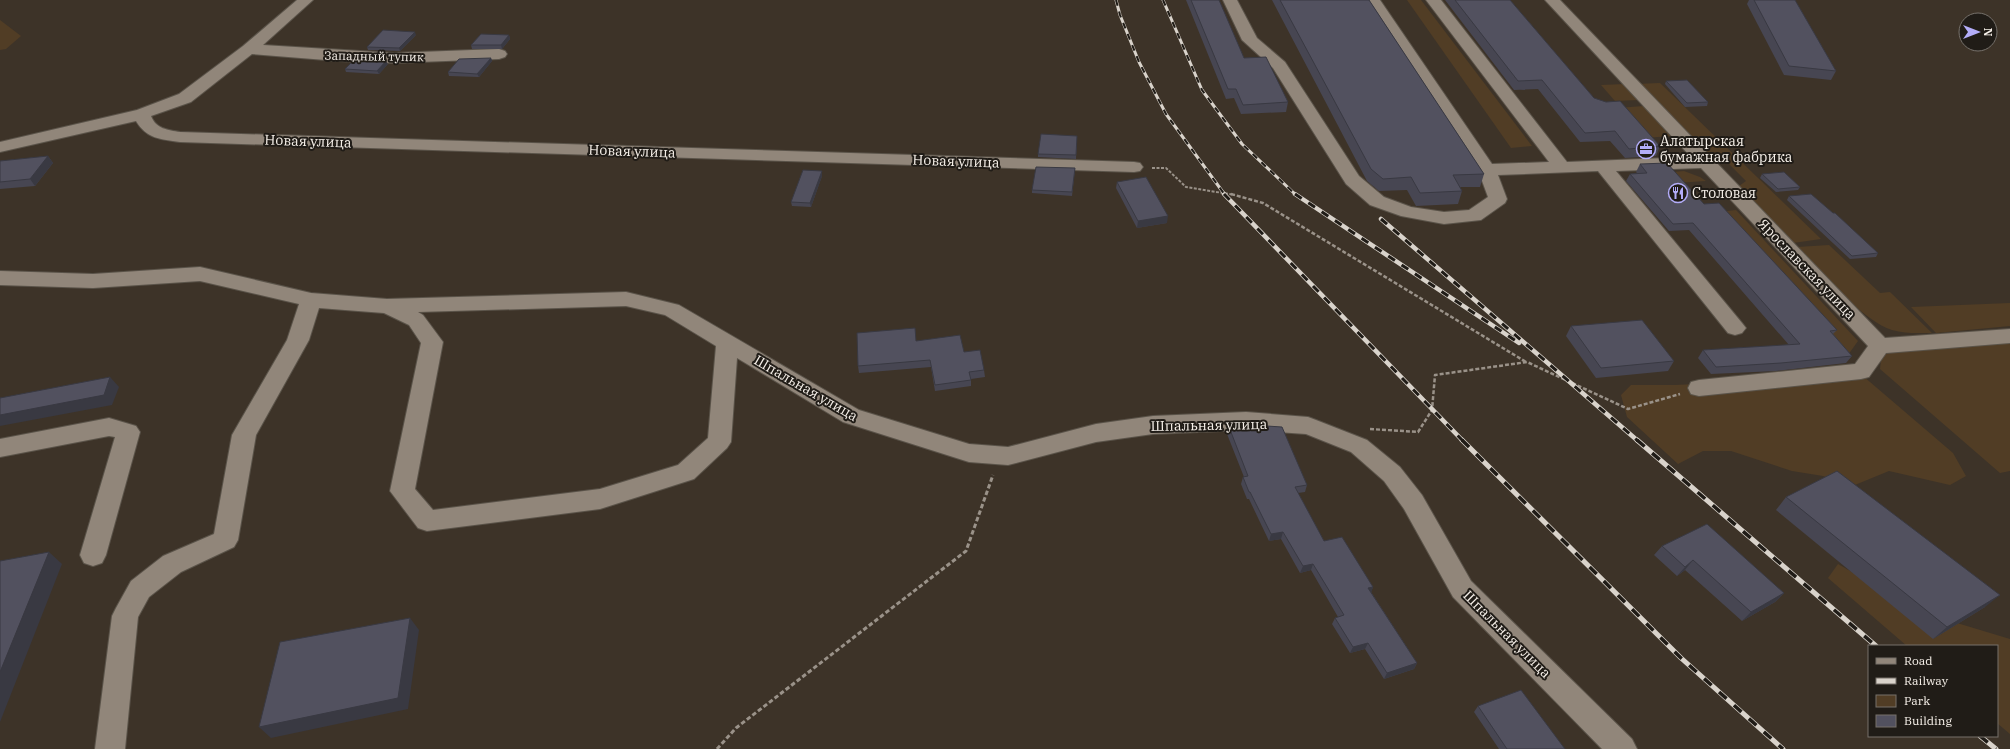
<svg xmlns="http://www.w3.org/2000/svg" width="2010" height="749" font-family="'IBM Plex Serif',serif">
  <style>
    .green { fill: #513d25 }
    .lines { fill: none; stroke-linecap: round; stroke-linejoin: round }
    .minor-casing { stroke: #5a5349; stroke-width: 2 }
    .path-far2 { stroke: #9a9289; stroke-width: 2; stroke-dasharray: 3 1.5; stroke-linecap: butt }
    .path-far1 { stroke: #9a9289; stroke-width: 2.5; stroke-dasharray: 4 2; stroke-linecap: butt }
    .path { stroke: #9a9289; stroke-width: 3; stroke-dasharray: 4.5 2.5; stroke-linecap: butt }
    .minor { fill: #91867a; fill-rule: evenodd }
    .rail-far2-casing { stroke: #d9d3cb; stroke-width: 3 }
    .rail-far1-casing { stroke: #d9d3cb; stroke-width: 4.5 }
    .rail-casing { stroke: #d9d3cb; stroke-width: 5 }
    .rail-far2 { stroke: #201c17; stroke-width: 2; stroke-dasharray: 6; stroke-linecap: butt }
    .rail-far1 { stroke: #201c17; stroke-width: 3; stroke-dasharray: 8; stroke-linecap: butt }
    .rail { stroke: #201c17; stroke-width: 3.5; stroke-dasharray: 10; stroke-linecap: butt }
    .wall { fill: #474652 }
    .shaded-wall { fill: #393942 }
    .building { fill: #52515f; stroke: #393942 }
    .labels { text-anchor: middle; dominant-baseline: central; stroke-width: 4; stroke-linejoin: round; paint-order: stroke }
    .far-street-label { font-size: 12px; fill: #f7f1ea; stroke: #201c17 }
    .street-label { font-size: 14px; fill: #f7f1ea; stroke: #201c17 }
    .poi-label { font-size: 14px; fill: #f7f1ea; stroke: #201c17; text-anchor: start }
  </style>
  <rect width="100%" height="100%" fill="#3d3328"/>
  <g class="green">
    <polygon points="1407,0 1421,0 1532,146 1511,148"/>
    <polygon points="0,20 21,36 6,49 0,50"/>
    <polygon points="1660,83 1821,239 1793,243 1739,186 1746,181 1729,164 1711,160 1635,84"/>
    <polygon points="1625,84 1639,100 1615,101 1601,85"/>
    <polygon points="1644,106 1672,136 1644,138 1617,108"/>
    <polygon points="1684,171 1700,177 1706,181 1676,183 1662,173"/>
    <polygon points="1736,210 1858,341 1848,355 1718,212"/>
    <path d="M 1829,245 L 1880,293 L 1890,292 L 1932,333 C 1918,333 1905,334 1892,330 C 1861,320 1821,271 1797,247 Z"/>
    <polygon points="2010,303 2010,326 1936,333 1911,307"/>
    <polygon points="2010,339 2010,471 2000,473 1880,369 1882,351"/>
    <polygon points="1863,376 1953,453 1966,476 1950,485 1889,471 1850,487 1823,476 1792,471 1731,451 1703,451 1678,464 1627,417 1621,395 1631,385 1675,385"/>
    <polygon points="1838,564 1897,598 1957,623 2010,639 2010,734 1997,723 1997,646 1907,646 1828,578"/>
  </g>
  <g class="lines">
    <defs>
      <g id="minor">
        <path d="M 297,0 L 313,0 L 263,45 L 393,53 L 499,49 L 505,51 L 507,54 L 505,57 L 499,59 L 393,63 L 338,61 L 252,54 L 191,102 L 151,116 C 156,129 168,130 180,132 L 1134,162 L 1140,163 L 1143,167 L 1140,171 L 1134,172 L 180,142 C 160,139 147,139 136,121 L 0,152 L 0,142 L 137,110 L 179,94 L 243,46 Z"/>
        <polygon points="1223,0 1237,0 1257,38 1285,62 1359,176 1384,197 1411,207 1444,212 1469,210 1488,197 1478,170 1366,0 1380,0 1492,164 1549,162 1426,0 1441,0 1567,162 1691,157 1545,0 1560,0 1885,338 2010,329 2010,343 1886,353 1869,377 1861,379 1699,396 1691,394 1688,388 1691,382 1699,380 1855,364 1868,346 1701,168 1616,171 1742,323 1746,328 1742,333 1735,335 1728,333 1598,171 1498,175 1507,199 1505,203 1481,220 1444,224 1401,216 1370,205 1346,184 1273,68 1242,40"/>
        <path d="M 200,267 L 311,293 L 387,299 L 626,292 L 679,305 L 859,410 L 969,444 L 1008,447 L 1096,424 L 1153,416 L 1246,412 L 1308,417 L 1316,420 L 1367,440 L 1400,467 L 1422,495 L 1471,581 L 1632,739 L 1637,749 L 1602,749 L 1453,597 L 1404,509 L 1384,481 L 1351,452 L 1306,434 L 1246,430 L 1153,434 L 1096,442 L 1008,465 L 969,462 L 843,422 L 737,358 L 731,442 L 727,448 L 694,479 L 600,509 L 427,531 L 418,528 L 390,491 L 421,343 L 409,325 L 384,313 L 319,308 L 309,340 L 256,435 L 238,540 L 234,547 L 181,572 L 149,597 L 138,617 L 125,749 L 95,749 L 112,616 L 116,608 L 131,581 L 163,556 L 214,534 L 232,435 L 287,340 L 299,304 L 200,281 L 93,288 L 0,285 L 0,271 L 93,274 ZM 626,306 L 665,315 L 716,346 L 708,438 L 678,465 L 600,489 L 433,510 L 415,489 L 443,342 L 423,315 L 418,312 Z"/>
        <polygon points="109,418 136,426 140,432 106,555 102,563 93,566 84,563 80,555 115,437 109,436 0,457 0,439"/>
      </g>
    </defs>
    <use href="#minor" class="minor-casing"/>
    <polyline class="path-far2" points="1152,168 1166,168 1186,187 1235,195"/>
    <g class="path-far1">
      <polyline points="1231,194 1263,203 1526,362"/>
      <polyline points="1370,429 1418,432 1432,410 1435,375 1527,362 1628,409 1680,394"/>
    </g>
    <polyline class="path" points="717,749 736,728 966,551 993,475"/>
    <use href="#minor" class="minor"/>
    <defs>
      <g id="rail-far2">
        <polyline points="1116,0 1120,15 1139,62 1166,114 1225,195"/>
        <polyline points="1163,0 1202,90 1242,144 1296,195"/>
      </g>
      <g id="rail-far1">
        <polyline points="1224,194 1463,441"/>
        <polyline points="1295,194 1519,343"/>
        <polyline points="1381,219 1638,441"/>
      </g>
      <g id="rail">
        <polyline points="1462,440 1681,658 1783,749"/>
        <polyline points="1637,440 1876,646"/>
        <polyline points="1980,736 1996,749"/>
      </g>
    </defs>
    <use href="#rail-far2" class="rail-far2-casing"/>
    <use href="#rail-far1" class="rail-far1-casing"/>
    <use href="#rail" class="rail-casing"/>
    <use href="#rail-far2" class="rail-far2"/>
    <use href="#rail-far1" class="rail-far1"/>
    <use href="#rail" class="rail"/>
  </g>
  <g class="wall">
    <polygon points="1186,0 1219,0 1244,58 1288,102 1286,112 1241,114 1234,98 1226,99"/>
    <polygon points="1272,0 1369,0 1484,174 1480,187 1460,187 1462,191 1458,204 1416,206 1407,190 1379,191 1367,181"/>
    <polygon points="1445,0 1510,0 1594,98 1660,146 1656,156 1625,158 1610,141 1580,142 1538,89 1514,90"/>
    <polygon points="1749,0 1795,0 1836,71 1831,80 1784,75 1747,4"/>
    <polygon points="416,35 400,51 368,50 367,47"/>
    <polygon points="509,35 510,39 502,49 472,49 471,45"/>
    <polygon points="491,58 492,61 479,77 449,76 448,72"/>
    <polygon points="388,64 379,74 346,72 345,69"/>
    <polygon points="1666,81 1708,102 1707,106 1685,107 1665,84"/>
    <polygon points="1077,136 1076,159 1038,157 1038,154"/>
    <polygon points="48,156 53,163 35,186 0,189 0,161"/>
    <polygon points="1640,164 1704,204 1837,330 1833,334 1852,356 1846,363 1776,371 1711,374 1698,358 1703,350 1789,345 1689,230 1669,231 1626,181 1630,174 1637,173 1636,172"/>
    <polygon points="1075,168 1072,196 1032,193 1032,190"/>
    <polygon points="822,171 822,176 811,207 792,206 791,202"/>
    <polygon points="1762,174 1800,187 1798,190 1776,192 1760,178"/>
    <polygon points="1117,182 1167,223 1137,228 1116,188"/>
    <polygon points="1789,196 1878,253 1876,257 1850,259 1787,200"/>
    <polygon points="1571,326 1674,361 1668,371 1596,378 1566,336"/>
    <polygon points="916,341 964,352 984,370 985,377 971,379 971,386 935,391 931,367 859,373 858,366"/>
    <polygon points="1229,427 1307,485 1305,492 1298,493 1324,541 1373,587 1371,592 1417,663 1414,669 1384,679 1365,649 1350,653 1332,624 1335,618 1338,617 1311,570 1300,573 1281,539 1269,541 1249,499 1247,499 1241,484 1243,477 1244,477 1227,434"/>
    <polygon points="1786,497 1985,607 1933,639 1776,510"/>
    <polygon points="1662,546 1784,593 1775,602 1742,621 1685,570 1677,576 1654,555"/>
    <polygon points="1478,706 1565,749 1499,749 1474,712"/>
  </g>
  <g class="shaded-wall">
    <polygon points="415,32 416,35 400,51 399,48"/>
    <polygon points="509,35 510,39 502,49 501,45"/>
    <polygon points="491,58 492,61 479,77 477,74"/>
    <polygon points="386,61 388,64 379,74 377,71"/>
    <polygon points="48,156 53,163 35,186 30,179"/>
    <polygon points="822,171 822,176 811,207 810,203"/>
    <polygon points="1168,216 1167,223 1137,228 1138,221"/>
    <polygon points="110,377 119,387 112,405 0,426 0,415"/>
    <polygon points="1283,532 1281,539 1269,541 1271,534"/>
    <polygon points="49,552 62,564 0,722 0,672"/>
    <polygon points="1693,560 1685,570 1677,576 1685,567"/>
    <polygon points="1313,564 1311,570 1300,573 1303,566"/>
    <polygon points="1373,587 1371,593 1368,588"/>
    <polygon points="1784,593 1775,602 1742,621 1751,612"/>
    <polygon points="2000,595 1985,607 1933,639 1947,627"/>
    <polygon points="410,618 419,630 408,709 271,738 259,727"/>
    <polygon points="1368,643 1365,649 1350,653 1353,647"/>
    <polygon points="1417,663 1414,669 1384,679 1387,673"/>
  </g>
  <g class="building">
    <polygon points="1191,0 1219,0 1244,58 1266,57 1288,102 1243,105 1236,89 1228,89"/>
    <polygon points="1280,0 1369,0 1484,174 1453,175 1462,191 1420,193 1411,177 1383,179 1371,169"/>
    <polygon points="1455,0 1510,0 1594,98 1606,102 1620,101 1660,146 1629,149 1615,131 1585,133 1542,80 1518,81"/>
    <polygon points="1754,0 1795,0 1836,71 1789,66"/>
    <polygon points="383,30 415,32 399,48 367,47"/>
    <polygon points="481,34 509,35 501,45 471,45"/>
    <polygon points="491,58 477,74 448,72 459,59"/>
    <polygon points="354,60 386,61 377,71 345,69"/>
    <polygon points="1687,80 1708,102 1687,103 1666,81"/>
    <polygon points="1041,134 1077,136 1076,155 1038,154"/>
    <polygon points="48,156 30,179 0,182 0,161"/>
    <polygon points="1667,163 1704,204 1719,203 1837,330 1830,331 1852,356 1781,363 1716,367 1703,350 1800,344 1693,223 1673,224 1630,174 1647,173 1640,164"/>
    <polygon points="1036,167 1075,168 1072,192 1032,190"/>
    <polygon points="803,170 822,171 810,203 791,202"/>
    <polygon points="1784,172 1800,187 1778,189 1762,174"/>
    <polygon points="1146,177 1168,216 1138,221 1117,182"/>
    <polygon points="1811,194 1833,213 1835,213 1878,253 1852,256 1789,196"/>
    <polygon points="1642,320 1674,361 1601,368 1571,326"/>
    <polygon points="915,328 916,341 960,335 964,352 980,350 984,370 969,372 971,380 935,385 930,360 858,366 857,333"/>
    <polygon points="110,377 104,395 0,415 0,398"/>
    <polygon points="1251,425 1282,427 1307,485 1295,487 1324,541 1342,537 1373,587 1368,588 1417,663 1387,673 1368,643 1353,647 1335,618 1344,615 1313,564 1303,566 1283,532 1271,534 1250,492 1249,492 1243,477 1248,476 1229,427"/>
    <polygon points="1837,471 2000,595 1947,627 1786,497"/>
    <polygon points="1707,524 1784,593 1751,612 1693,560 1685,567 1662,546"/>
    <polygon points="49,552 0,672 0,561"/>
    <polygon points="410,618 398,698 259,727 280,642"/>
    <polygon points="1521,690 1565,749 1507,749 1478,706"/>
  </g>
  <defs>
    <symbol id="office-ring" viewBox="-11 -11 22 22"><circle r="9.5" fill="#201c17" stroke="#b3adf9" stroke-width="1.5"/><path d="M-6-3h4V-5.5h4V-3h4V5H-6ZM-1-4.5V-3h2v-1.5ZM-6 0V1H6V0Z" fill="#b3adf9"/></symbol>
    <symbol id="restaurant-ring" viewBox="-11 -11 22 22"><circle r="9.5" fill="#201c17" stroke="#b3adf9" stroke-width="1.5"/><path d="M-5-6h1v4h1v-4h1v4h1v-4h1v5L-1.5 .5V6h-2V.5L-5-1ZM5-6V6H3V1.5H1.5Q1.5-4 5-6Z" fill="#b3adf9"/></symbol>
  </defs>
  <g fill-rule="evenodd">
    <use href="#office-ring" x="1635" y="138" width="22" height="22"/>
    <use href="#restaurant-ring" x="1667" y="182" width="22" height="22"/>
  </g>
  <g class="labels">
    <g class="far-street-label">
      <text transform="translate(374 56) rotate(1)">Западный тупик</text>
    </g>
    <g class="street-label">
      <text transform="translate(308 141) rotate(2)">Новая улица</text>
      <text transform="translate(632 151) rotate(2)">Новая улица</text>
      <text transform="translate(956 161) rotate(2)">Новая улица</text>
      <text transform="translate(1807 269) rotate(46)">Ярославская улица</text>
      <text transform="translate(806 388) rotate(30)">Шпальная улица</text>
      <text transform="translate(1209 425) rotate(-1)">Шпальная улица</text>
      <text transform="translate(1507 634) rotate(45)">Шпальная улица</text>
    </g>
    <g class="poi-label">
      <text x="1660" y="141">Алатырская<tspan x="1660" dy="16">бумажная фабрика</tspan></text>
      <text x="1692" y="193">Столовая</text>
    </g>
  </g>
  <rect x="1868" y="645" width="130" height="92" fill="#201c17" stroke="#76716b"/>
  <rect x="1876" y="658" width="20" height="6" fill="#91867a" stroke="#76716b"/>
  <text x="1904" y="665" font-size="12" fill="#f7f1ea">Road</text>
  <rect x="1876" y="678" width="20" height="6" fill="#d9d3cb" stroke="#76716b"/>
  <text x="1904" y="685" font-size="12" fill="#f7f1ea">Railway</text>
  <rect x="1876" y="695" width="20" height="12" fill="#513d25" stroke="#76716b"/>
  <text x="1904" y="705" font-size="12" fill="#f7f1ea">Park</text>
  <rect x="1876" y="715" width="20" height="12" fill="#52515f" stroke="#76716b"/>
  <text x="1904" y="725" font-size="12" fill="#f7f1ea">Building</text>
  <g transform="translate(1978 32) rotate(90)"><circle r="19" fill="#201c17" stroke="#76716b"/>
  <path d="M0-3L7 15L0 10L-7 15Z" fill="#b3adf9"/>
  <text y="-6" font-size="11" font-weight="bold" text-anchor="middle" fill="#f7f1ea">N</text>
  </g>
</svg>
